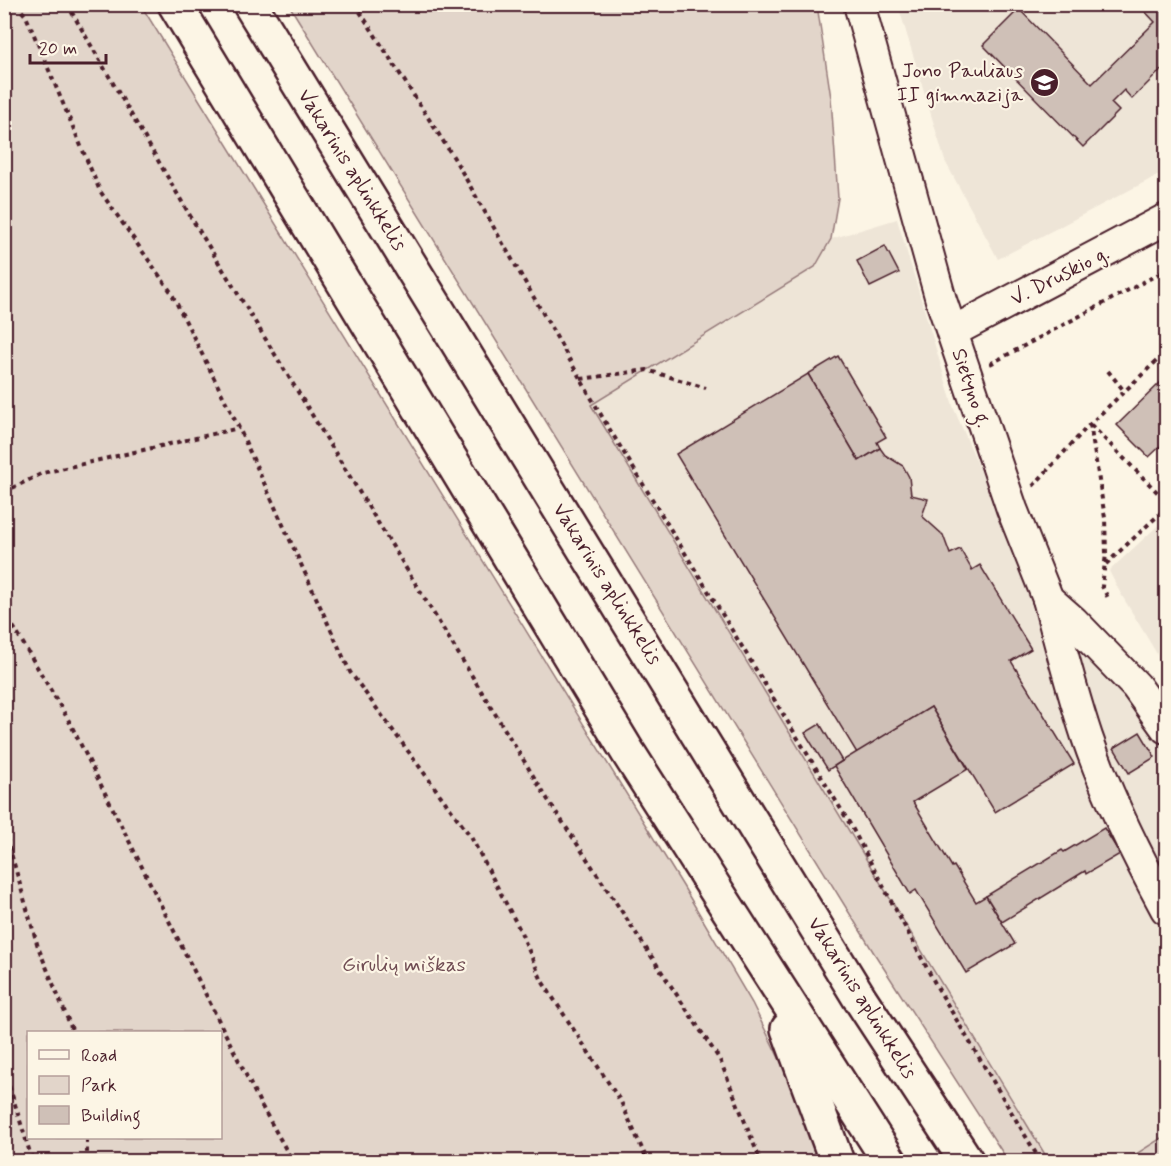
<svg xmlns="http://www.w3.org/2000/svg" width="1171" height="1166" font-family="Mynerve,sans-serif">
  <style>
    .built { fill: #eee5d7 }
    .green { fill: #e2d5ca; stroke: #967a7a; stroke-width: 1.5; fill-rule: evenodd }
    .building { fill: #cfc0b7; stroke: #4a1f2b; stroke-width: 1.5 }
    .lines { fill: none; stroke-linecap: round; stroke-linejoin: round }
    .minor-casing { stroke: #4a1f2b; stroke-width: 34 }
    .trunk-casing { stroke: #4a1f2b; stroke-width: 38 }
    .path { stroke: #4a1f2b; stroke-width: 4; stroke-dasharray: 4.5 4.5; stroke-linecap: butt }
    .minor { stroke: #fcf5e5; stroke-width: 30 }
    .trunk { stroke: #fcf5e5; stroke-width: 33 }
    .labels { text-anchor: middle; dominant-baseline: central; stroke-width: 4.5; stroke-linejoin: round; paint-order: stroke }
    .poi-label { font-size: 21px; fill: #4a1f2b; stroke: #fcf5e5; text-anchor: end }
    .street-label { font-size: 21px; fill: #4a1f2b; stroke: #fcf5e5 }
    .park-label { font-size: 21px; fill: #704c53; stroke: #fcf5e5 }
  </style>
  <rect width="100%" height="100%" fill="#fcf5e5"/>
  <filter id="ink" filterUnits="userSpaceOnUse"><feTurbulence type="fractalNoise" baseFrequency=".0167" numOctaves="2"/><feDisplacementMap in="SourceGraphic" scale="12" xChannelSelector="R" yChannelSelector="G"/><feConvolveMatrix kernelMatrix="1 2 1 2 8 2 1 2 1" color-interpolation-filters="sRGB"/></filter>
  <g filter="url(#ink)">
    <g class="built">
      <polygon points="898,5 1166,5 1166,171 998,259 945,161"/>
      <polygon points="897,219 954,409 1011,541 1146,720 1166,750 1166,1135 1125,1161 1049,1161 591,405 815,267 831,239"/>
      <polygon points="1166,518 1166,669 1121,594 1109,571"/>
    </g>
    <g class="green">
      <path d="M 5,5 L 141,5 L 683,886 L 752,1003 L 800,1101 L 826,1161 L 5,1162 ZM 28,1032 L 220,1032 L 220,1138 L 28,1138 Z"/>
      <polygon points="289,5 817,5 831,98 838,198 831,239 815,267 591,405 1049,1161 1008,1161 874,953"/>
      <polygon points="1166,1135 1166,1161 1125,1161"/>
    </g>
    <g class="building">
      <polygon points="1138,4 1166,4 1166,65 1132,99 1124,90 1111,103 1119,111 1083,147 983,45 1019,9 1092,84 1155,22"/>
      <polygon points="885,246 899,273 870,287 857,261"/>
      <polygon points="838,356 886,437 877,442 880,448 859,461 808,374"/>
      <polygon points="808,374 859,461 880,448 885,455 903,466 909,477 911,495 928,499 922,516 943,535 950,554 960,549 972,570 980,565 1031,649 1011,661 1074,764 995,812 931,707 857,753 676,454"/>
      <polygon points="1166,377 1166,441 1149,457 1117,425"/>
      <polygon points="931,707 968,769 913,802 952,867 954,866 976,902 986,896 1015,944 966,973 916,890 910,894 834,766"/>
      <polygon points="820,724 842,761 828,770 805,733"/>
      <polygon points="1140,732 1155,757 1129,773 1114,748"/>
      <polygon points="1104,828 1120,854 1086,874 1085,871 1002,922 986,896 1062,850 1064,852"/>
    </g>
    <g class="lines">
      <defs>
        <g id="minor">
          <polyline points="859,4 941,300 1012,509 1048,599 1073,621 1136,686 1166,728"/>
          <polyline points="952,332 1166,219"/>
          <path d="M 1048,599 C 1060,645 1072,692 1087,737 C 1107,796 1136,854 1166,909"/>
        </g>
        <g id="trunk">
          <polyline points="175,4 629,754 890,1162"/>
          <polyline points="250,4 859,997 967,1162"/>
          <polyline points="788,1029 837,1162"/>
        </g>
      </defs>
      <use href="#minor" class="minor-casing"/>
      <use href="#trunk" class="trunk-casing"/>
      <g class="path">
        <polyline points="16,4 26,16 100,191 171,292 239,428 350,672 471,837 520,930 542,981 621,1102 648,1162"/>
        <polyline points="67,4 192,219 548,800 720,1060 761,1162"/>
        <polyline points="355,4 454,158 604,420 850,824 937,987 1041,1162"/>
        <polyline points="990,364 1166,270"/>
        <polyline points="1108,371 1125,392"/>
        <polyline points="581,379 647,370 706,388"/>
        <polyline points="1090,424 1105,518 1106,554 1102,586 1109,600"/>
        <polyline points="1091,425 1166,501"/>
        <polyline points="1033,486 1090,424 1166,352"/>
        <polyline points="4,492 43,473 239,428"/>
        <polyline points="1106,564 1166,508"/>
        <polyline points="4,611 69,721 260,1103 293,1162"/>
        <polyline points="4,829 38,947 73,1032"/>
        <polyline points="4,1069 31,1156 36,1162"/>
        <polyline points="87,1162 87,1138"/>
      </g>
      <use href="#minor" class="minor"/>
      <use href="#trunk" class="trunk"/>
    </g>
  </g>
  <defs>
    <symbol id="school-disc" viewBox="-11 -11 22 22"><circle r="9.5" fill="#4a1f2b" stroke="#fcf5e5"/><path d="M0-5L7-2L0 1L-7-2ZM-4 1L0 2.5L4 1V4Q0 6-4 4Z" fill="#fff"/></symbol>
  </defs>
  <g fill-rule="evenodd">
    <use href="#school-disc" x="1028" y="66" width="33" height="33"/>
  </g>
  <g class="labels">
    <g class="poi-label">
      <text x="1023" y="71">Jono Pauliaus<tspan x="1023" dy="24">II gimnazija</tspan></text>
    </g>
    <g class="street-label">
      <text transform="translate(352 170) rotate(58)">Vakarinis aplinkkelis</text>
      <text transform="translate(1060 276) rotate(-27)">V. Druskio g.</text>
      <text transform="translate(971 388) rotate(71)">Sietyno g.</text>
      <text transform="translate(607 584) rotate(58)">Vakarinis aplinkkelis</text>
      <text transform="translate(862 998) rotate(58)">Vakarinis aplinkkelis</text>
    </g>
    <g class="park-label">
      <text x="404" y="965">Girulių miškas</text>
    </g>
  </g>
  <rect width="1171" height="1166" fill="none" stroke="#fcf5e5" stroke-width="24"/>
  <rect x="12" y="12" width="1147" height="1142" fill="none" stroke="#4a1f2b" stroke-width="2" filter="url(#ink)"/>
  <rect x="27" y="1031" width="195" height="108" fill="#fcf5e5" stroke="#b59f9b" stroke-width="1.5"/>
  <rect x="39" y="1050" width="30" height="9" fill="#fcf5e5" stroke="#b59f9b" stroke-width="1.5"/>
  <text x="81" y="1061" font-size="18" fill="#4a1f2b">Road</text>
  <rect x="39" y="1076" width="30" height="18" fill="#e2d5ca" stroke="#b59f9b" stroke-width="1.5"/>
  <text x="81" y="1091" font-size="18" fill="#4a1f2b">Park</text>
  <rect x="39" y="1106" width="30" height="18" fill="#cfc0b7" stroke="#b59f9b" stroke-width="1.5"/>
  <text x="81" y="1121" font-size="18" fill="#4a1f2b">Building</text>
  <path d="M30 54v9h76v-9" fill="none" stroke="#4a1f2b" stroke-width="3"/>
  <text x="39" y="54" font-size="18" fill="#4a1f2b" stroke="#fcf5e5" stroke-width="4.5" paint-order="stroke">20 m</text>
</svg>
